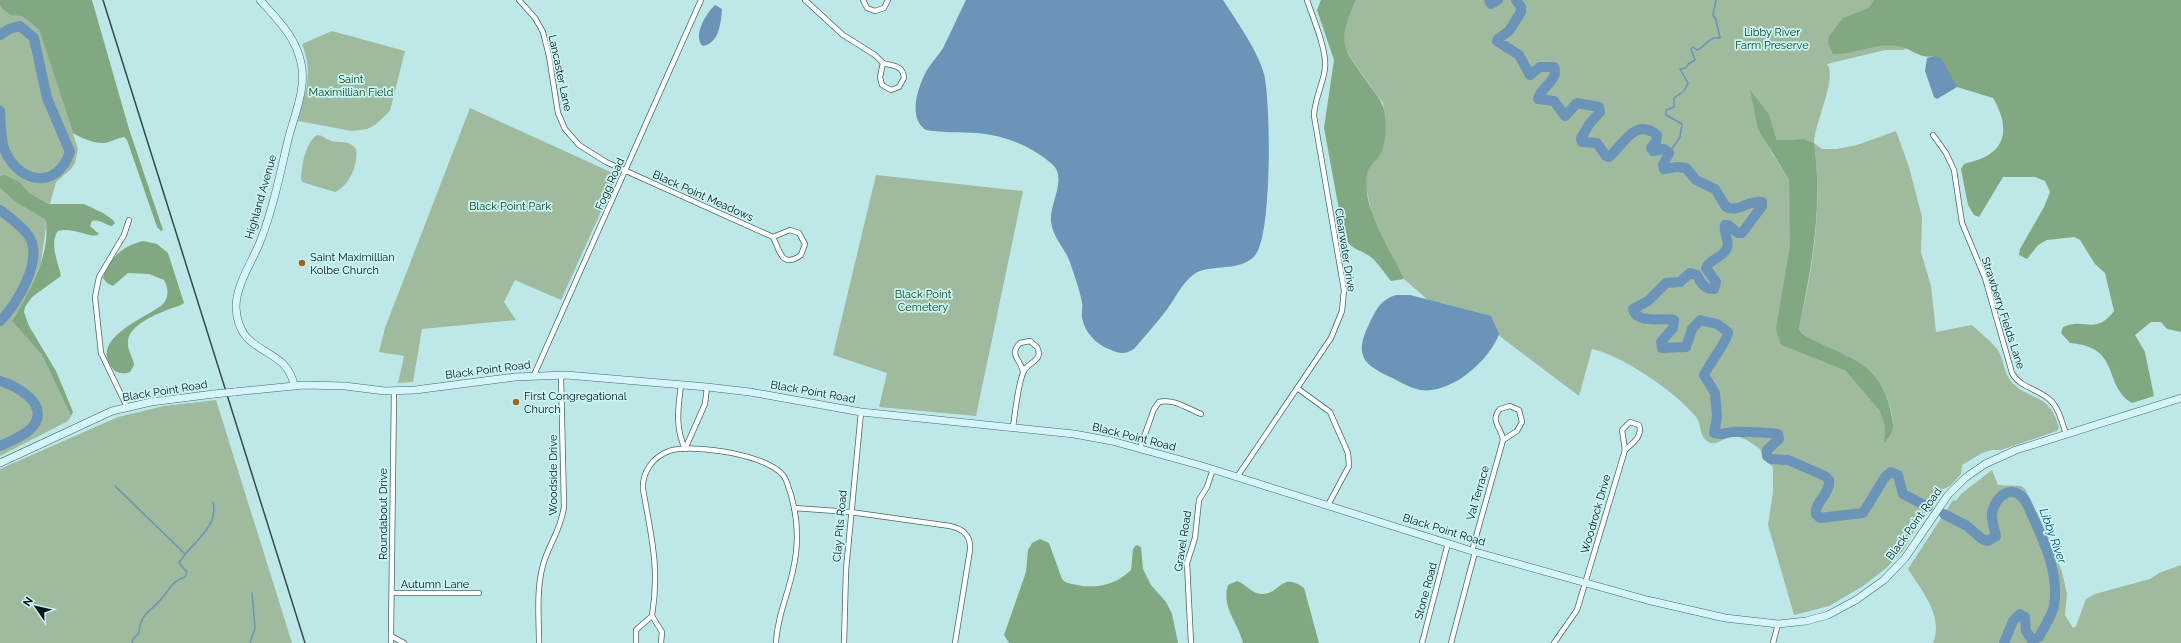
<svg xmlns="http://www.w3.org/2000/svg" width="2181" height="643" font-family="Raleway,sans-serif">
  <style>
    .green { fill: #9fba9e; fill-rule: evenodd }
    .forest { fill: #81a880 }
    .water { fill: #6a94b8 }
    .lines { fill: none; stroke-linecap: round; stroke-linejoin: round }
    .stream { stroke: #6a94b8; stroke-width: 1.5 }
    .river { stroke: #6a94b8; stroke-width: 10 }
    .street-casing { stroke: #436968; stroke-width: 6 }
    .secondary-casing { stroke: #436968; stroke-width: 8 }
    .street { stroke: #fff; stroke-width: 4.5 }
    .secondary { stroke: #d6f4fc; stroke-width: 7 }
    .rail { stroke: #354b4a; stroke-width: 1.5 }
    .secondary-bridge-casing { stroke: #436968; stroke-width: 8; stroke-linecap: butt }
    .secondary-bridge { stroke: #d6f4fc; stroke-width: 7 }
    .poi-dot { fill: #9d6620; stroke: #cbf5f4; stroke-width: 1.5 }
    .labels { text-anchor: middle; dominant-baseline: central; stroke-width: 3.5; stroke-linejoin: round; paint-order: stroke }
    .park-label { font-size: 11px; fill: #0b4610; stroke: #cbf5f4 }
    .street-label { font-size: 11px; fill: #071716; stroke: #cbf5f4 }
    .poi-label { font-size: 11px; fill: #071716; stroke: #cbf5f4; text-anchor: start }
    .water-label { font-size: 12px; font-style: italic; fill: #044f7e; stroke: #cbf5f4 }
  </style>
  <rect width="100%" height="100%" fill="#bee8e7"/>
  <g class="green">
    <polygon points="0,0 39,28 78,149 75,163 71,169 56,182 45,222 46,227 41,262 27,297 12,321 42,355 71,416 68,421 0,456"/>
    <path d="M 1356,0 L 2009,0 L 2013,12 L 1903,50 L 1885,50 L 1827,64 C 1838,77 1814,124 1814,143 L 1822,149 L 1837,149 L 1857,145 L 1896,131 L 1909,167 L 1922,217 L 1921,252 L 1931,286 L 1936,332 L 1972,325 C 1980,333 1990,340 1997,349 C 2004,358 2003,371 2010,380 C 2029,403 2049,390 2059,428 L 2057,431 L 2001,450 L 1992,450 L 1982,453 L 1962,465 L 1961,474 L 1950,486 L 1937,492 L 1902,552 L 1885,569 L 1863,586 L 1829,606 L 1794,615 L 1768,525 L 1773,492 L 1773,467 L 1763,459 L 1760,449 C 1752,443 1740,434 1730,437 C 1722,439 1715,447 1707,441 C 1699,436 1702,425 1696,417 C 1677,393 1622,355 1592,349 L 1579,396 L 1497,334 L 1491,320 L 1466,310 L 1428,300 L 1404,279 L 1373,220 L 1366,186 L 1367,173 L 1371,163 L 1380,154 L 1384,145 L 1384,113 L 1383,103 L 1352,60 L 1343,44 L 1343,34 L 1346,21 ZM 1754,96 L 1769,114 L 1777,140 L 1803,139 L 1814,143 C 1823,205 1813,268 1799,328 L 1802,334 C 1841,356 1882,361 1891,411 C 1894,425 1895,433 1885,442 L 1888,431 L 1874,387 L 1854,380 L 1846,371 L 1786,347 L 1795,231 L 1790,215 L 1789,180 L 1770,150 Z"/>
    <path d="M 332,31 L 405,51 L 390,111 L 375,125 L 367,129 L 352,131 L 298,121 C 305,91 314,75 302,44 Z"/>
    <polygon points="470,108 615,174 617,176 561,300 515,280 504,302 516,320 422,329 413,382 398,383 404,356 379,352 385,328"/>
    <path d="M 317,135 C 322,135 324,138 329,140 C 339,144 349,139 356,149 C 359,164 349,186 335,192 L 302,182 L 301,179 C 302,164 305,144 317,135 Z"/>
    <polygon points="876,175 1023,191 976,416 879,407 887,373 833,355"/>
    <polygon points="216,400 292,643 0,643 0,469 118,417 164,406"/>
    <path d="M 1992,470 L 1998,485 L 2021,486 L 2025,489 L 2045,529 L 2062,572 L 2067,594 L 2065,615 L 2073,628 L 2076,626 L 2086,599 L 2095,594 L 2150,579 L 2159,573 L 2181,565 L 2181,643 L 1933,643 C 1944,616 1922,591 1908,569 L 1953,500 L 1956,501 L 1961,494 Z"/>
  </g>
  <g class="forest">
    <path d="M 0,0 L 92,0 L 129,129 L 163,230 L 161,231 L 157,227 L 127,140 L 124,137 C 117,138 111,142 105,143 C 95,144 81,138 73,133 L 39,29 L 22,16 L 11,15 L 4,10 L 0,5 Z"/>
    <path d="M 1321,0 L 1356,0 C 1335,46 1343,47 1371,87 C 1376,94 1382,101 1384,110 C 1386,122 1387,144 1380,155 C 1375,162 1368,166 1367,175 C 1362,210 1390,248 1404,279 L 1391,281 C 1385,274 1379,264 1372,258 C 1362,250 1351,250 1344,237 L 1324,128 L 1334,60 L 1317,10 Z"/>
    <path d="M 1874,0 L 2181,0 L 2181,332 L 2167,329 L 2161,322 L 2151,322 L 2135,335 L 2145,352 L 2154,396 L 2132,403 C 2102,385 2122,347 2070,343 L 2061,333 L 2063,327 C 2085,317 2095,336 2114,311 L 2105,273 L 2095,264 L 2080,240 L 2074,237 L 2047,240 L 2038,245 L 2027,259 L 2019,255 L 2020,249 L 2044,207 L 2050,192 L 2045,181 L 2035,177 L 2003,177 L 1979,217 L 1974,215 L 1968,205 L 1961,169 L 1964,164 C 1970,162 1979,160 1985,157 C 2011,144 2005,118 1993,98 L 1957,87 L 1934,56 C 1920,60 1910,47 1897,46 C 1873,43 1855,55 1833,54 L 1828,43 L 1829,36 L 1843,18 L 1869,8 Z"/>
    <path d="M 1750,90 L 1769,114 L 1777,140 L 1803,139 L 1814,143 C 1823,205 1812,267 1799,328 L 1802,334 C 1843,357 1882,360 1891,413 C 1894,426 1895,433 1884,443 L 1885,426 L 1880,411 L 1846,371 L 1781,345 L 1776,329 L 1790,246 L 1789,180 L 1758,129 Z"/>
    <path d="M 5,175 L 19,182 L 29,193 L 48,204 L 84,204 L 103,213 L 113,220 L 115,223 L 112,226 C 105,225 100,219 92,221 L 90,226 L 99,234 C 92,240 74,226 58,231 C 49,243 58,262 61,276 L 32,297 L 25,307 L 24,312 L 29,326 L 56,371 L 73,412 L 71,416 L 42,355 L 12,321 C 28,295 53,251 45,219 L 16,202 L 0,188 L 0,176 Z"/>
    <path d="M 143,241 L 157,244 L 168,253 L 184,303 C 179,307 173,307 167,310 C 154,315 128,326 128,342 C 127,350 133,357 134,365 L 130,372 C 125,374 117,374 113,369 C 88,339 144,319 162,305 C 169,298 169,289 164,280 L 149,274 L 128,273 L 113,286 L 107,283 L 103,278 C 108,259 124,245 143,241 Z"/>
    <path d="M 1040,539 L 1049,543 L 1062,579 L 1065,582 C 1090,590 1112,588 1131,570 L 1133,549 L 1136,545 L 1141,547 L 1143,569 L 1151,585 L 1166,602 L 1172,614 L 1178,643 L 1009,643 L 1004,635 L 1026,572 L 1028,550 L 1032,543 Z"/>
    <path d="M 1237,581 C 1246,584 1252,594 1262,594 C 1281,594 1281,571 1304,588 L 1319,643 L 1243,643 C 1238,622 1221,607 1228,585 Z"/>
  </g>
  <g class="water">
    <path d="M 966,0 L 1223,0 C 1237,22 1257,49 1264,74 C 1271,102 1272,232 1256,254 C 1244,271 1217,265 1200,271 C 1184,277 1175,300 1165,312 C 1155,325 1144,337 1134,349 C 1126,354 1120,354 1111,350 C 1097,345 1085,333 1082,318 C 1081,313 1083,308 1082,303 C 1080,290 1074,275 1070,262 C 1065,248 1053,238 1051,222 C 1049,204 1068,178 1052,164 C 1032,146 1003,135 977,133 C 960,132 943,133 926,130 C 907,118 918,86 927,70 C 932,62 938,56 943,48 C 951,32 958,16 966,0 Z"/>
    <path d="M 715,5 L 722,9 C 721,21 720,43 703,46 C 692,37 706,13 715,5 Z"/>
    <polygon points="1934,56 1941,58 1957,87 1937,99 1934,97 1925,71 1927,58"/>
    <path d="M 1396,295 L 1410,295 L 1491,316 L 1499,334 C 1489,362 1447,398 1416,389 C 1406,386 1397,380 1388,376 C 1380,372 1368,366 1364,358 C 1358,345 1366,331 1371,320 C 1377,308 1382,299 1396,295 Z"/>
  </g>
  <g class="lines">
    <g class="stream">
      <path d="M 1669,153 L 1680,137 L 1682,124 L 1666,115 L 1666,110 L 1674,107 L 1674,98 L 1684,91 L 1688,83 L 1680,69 L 1686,68 L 1688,64 L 1695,60 L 1691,49 L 1693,47 L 1697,50 C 1706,47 1708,36 1720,38 L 1716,20 L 1713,15 L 1716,0"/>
      <polyline points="115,486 184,553"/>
      <path d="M 132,643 L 133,639 L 139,633 C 140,613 151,612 162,598 C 170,589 173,580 185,577 L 187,572 L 179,563 C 191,542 219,529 213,502"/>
      <polyline points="250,643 255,628 252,593"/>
    </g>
    <g class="river">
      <polyline points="1489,0 1491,4 1498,0"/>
      <path d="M 1516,0 L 1521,7 L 1521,12 L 1509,31 L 1498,39 L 1497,41 L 1519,55 L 1530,75 L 1540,67 L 1554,67 C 1560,79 1539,89 1538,99 L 1554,101 L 1565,116 L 1577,103 L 1599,107 L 1600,112 L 1590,123 L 1581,138 L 1582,142 L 1597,143 L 1606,156 L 1609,157 C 1623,145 1635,117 1657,135 L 1656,142 L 1651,148 L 1653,151 L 1664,149 L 1669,153 L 1663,165 L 1664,169 L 1677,167 L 1686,168 L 1696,180 L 1715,189 L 1726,207 C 1738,213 1750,199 1762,202 L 1762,206 L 1742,233 L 1738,233 L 1728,225 L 1725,225 C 1723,233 1730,240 1727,248 C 1723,258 1709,259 1706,268 L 1716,282 L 1714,289 C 1705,290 1700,282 1697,275 L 1690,273 L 1680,282 L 1666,283 L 1648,301 L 1633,309 C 1637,325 1664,317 1674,320 L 1673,328 L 1661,342 L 1662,348 L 1686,347 L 1692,329 L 1700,320 L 1717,324 L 1728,332 C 1729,338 1708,366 1704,375 L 1715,393 L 1717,417 L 1714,433 C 1721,436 1727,432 1733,432 C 1739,431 1775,433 1778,434 L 1779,439 L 1767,450 L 1767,456 L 1771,459 L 1788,460 L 1825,476 L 1829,480 C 1831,494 1814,502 1816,514 L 1820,518 L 1863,513 L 1885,477 L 1891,472 L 1898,475 L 1903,494 L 1928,507"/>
      <path d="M 0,35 L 9,29 L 20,26 L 34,38 L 47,98 L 70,152 C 57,190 20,184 5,151 C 0,139 1,124 0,111"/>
      <path d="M 0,210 C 10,218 21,225 28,235 C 45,258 17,305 0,321"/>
      <path d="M 0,381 C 16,385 49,404 34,425 C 27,435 11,441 0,446"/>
      <path d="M 1944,514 L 1967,526 L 1982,539 L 1988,541 L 1996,536 C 1995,529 1991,521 1992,514 C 1994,497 2013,481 2026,502 C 2040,533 2060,570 2054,606 C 2052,616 2044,627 2039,637 L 2032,640 L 2026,631 L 2025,617 L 2020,614 L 2013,621 L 2004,643"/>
    </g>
    <defs>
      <g id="street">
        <polyline points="519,0 535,18 543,32 549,56 558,113 565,129 579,145 606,162 773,237"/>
        <polyline points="805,0 843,35 875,55 883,63"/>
        <polyline points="863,0 867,8 875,11 884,8 888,0"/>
        <path d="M 883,63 C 893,66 903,65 904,78 L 899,87 L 891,90 L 882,85 L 880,77 Z"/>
        <path d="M 1933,135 L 1946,153 L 1954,170 L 1962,223 L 1985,278 L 2012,373 C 2020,388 2039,389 2050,400 C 2059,408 2062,423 2066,434"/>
        <path d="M 790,230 L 799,233 L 805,244 L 801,255 C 781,270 779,248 773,237 Z"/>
        <polyline points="534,375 701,0"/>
        <path d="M 681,385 C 678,409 675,427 685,449"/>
        <polyline points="1297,388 1330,412 1348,453 1349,466 1328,505"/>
        <path d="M 1510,406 L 1519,410 L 1522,422 L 1517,431 L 1503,440 C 1502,428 1489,421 1500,409 Z"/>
        <polyline points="127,407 101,353 95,297 99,277 124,235 129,220"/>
        <path d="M 1630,422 L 1639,425 C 1643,436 1633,443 1625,450 L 1622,430 Z"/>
        <path d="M 1013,427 C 1015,414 1018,382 1024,371 C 1029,361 1044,361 1037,347 L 1030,341 L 1020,343 C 1008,355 1022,361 1023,372"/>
        <path d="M 1140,448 L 1154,409 L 1159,402 C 1173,398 1188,409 1201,414"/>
        <polyline points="685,449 705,404 707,387"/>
        <path d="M 1237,477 L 1331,338 L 1342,311 L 1344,290 L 1314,116 C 1314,100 1323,85 1325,68 C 1327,50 1313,18 1307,0"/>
        <path d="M 794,508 L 850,512 L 950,526 C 963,529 971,535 970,550 L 955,643"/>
        <polyline points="1472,551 1503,440"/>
        <polyline points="392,593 479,593"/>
        <path d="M 652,616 C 660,567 651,536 643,489 C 642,472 653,457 669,451 C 692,443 776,455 786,480 C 797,508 800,540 793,570 C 788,595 777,617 776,643"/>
        <polyline points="391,636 394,391"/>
        <polyline points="391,643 391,636 404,643"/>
        <path d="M 539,643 C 539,618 536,590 543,565 C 549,543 560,533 564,507 L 561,375"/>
        <polyline points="636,643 636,630 652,616 662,632 661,643"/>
        <polyline points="844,643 846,570 861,412"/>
        <polyline points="1191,643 1187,563 1195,538 1199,500 1207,487 1213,469"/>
        <polyline points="1422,643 1448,543"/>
        <polyline points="1451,643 1475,552"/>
        <polyline points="1554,643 1577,610 1625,450"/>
        <polyline points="1773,643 1778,624"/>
      </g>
      <g id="secondary">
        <path d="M 260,0 C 277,19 296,37 301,63 C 307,87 294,116 288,140 C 280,174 273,209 260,242 C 252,262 236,285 236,307 C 238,358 286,344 294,385"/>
        <polyline points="234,392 304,385 345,386 385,391 415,390 515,377 566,375 707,387 750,392 861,412 1074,434 1112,441 1199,465 1472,551 1647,600 1725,618 1778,624 1806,621 1828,615 1856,600 1884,580 1905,558 1948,495 1965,478 1985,464 2016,450 2181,398"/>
        <polyline points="0,463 112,411 151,402 214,394"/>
      </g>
    </defs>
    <use href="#street" class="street-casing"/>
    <use href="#secondary" class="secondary-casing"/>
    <use href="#street" class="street"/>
    <use href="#secondary" class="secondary"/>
    <polyline class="rail" points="103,0 305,643"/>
    <defs>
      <polyline id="secondary-bridge" points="214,394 234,392"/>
    </defs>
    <use href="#secondary-bridge" class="secondary-bridge-casing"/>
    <use href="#secondary-bridge" class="secondary-bridge"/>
  </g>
  <g class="poi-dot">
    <circle cx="302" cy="263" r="4"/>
    <circle cx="516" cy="402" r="4"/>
  </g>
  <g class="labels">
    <g class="park-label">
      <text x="1772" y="32">Libby River<tspan x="1772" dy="13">Farm Preserve</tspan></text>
      <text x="351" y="79">Saint<tspan x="351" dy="13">Maximillian Field</tspan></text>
      <text x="510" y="206">Black Point Park</text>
      <text x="923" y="294">Black Point<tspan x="923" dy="13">Cemetery</tspan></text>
    </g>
    <g class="street-label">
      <text transform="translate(560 73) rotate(78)">Lancaster Lane</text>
      <text transform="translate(610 184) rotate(-66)">Fogg Road</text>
      <text transform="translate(703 196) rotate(24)">Black Point Meadows</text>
      <text transform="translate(261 197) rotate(-74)">Highland Avenue</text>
      <text transform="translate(1345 250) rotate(81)">Clearwater Drive</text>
      <text transform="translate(2003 313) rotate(72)">Strawberry Fields Lane</text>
      <text transform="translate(488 370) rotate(-7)">Black Point Road</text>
      <text transform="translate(165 391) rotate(-9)">Black Point Road</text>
      <text transform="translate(813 392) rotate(10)">Black Point Road</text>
      <text transform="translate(1134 437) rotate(14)">Black Point Road</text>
      <text transform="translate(553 475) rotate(-90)">Woodside Drive</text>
      <text transform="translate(1478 493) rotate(-74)">Val Terrace</text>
      <text transform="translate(383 514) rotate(-90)">Roundabout Drive</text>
      <text transform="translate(1596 514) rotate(-74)">Woodrock Drive</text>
      <text transform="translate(1914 524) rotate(-54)">Black Point Road</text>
      <text transform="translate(840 526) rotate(-85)">Clay Pits Road</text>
      <text transform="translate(1444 530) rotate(17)">Black Point Road</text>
      <text transform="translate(1183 541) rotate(-81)">Gravel Road</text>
      <text x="435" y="584">Autumn Lane</text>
      <text transform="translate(1426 591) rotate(-75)">Stone Road</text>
    </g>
    <g class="poi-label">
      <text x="310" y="257">Saint Maximillian<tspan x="310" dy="13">Kolbe Church</tspan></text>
      <text x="524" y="396">First Congregational<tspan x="524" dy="13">Church</tspan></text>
    </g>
    <g class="water-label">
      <text transform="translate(2053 536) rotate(70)">Libby River</text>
    </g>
  </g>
  <g transform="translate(36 607) rotate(304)" stroke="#cbf5f4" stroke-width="3" paint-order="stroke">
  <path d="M0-3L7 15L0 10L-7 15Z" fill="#071716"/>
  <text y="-6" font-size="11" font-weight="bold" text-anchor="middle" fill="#071716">N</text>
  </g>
</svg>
